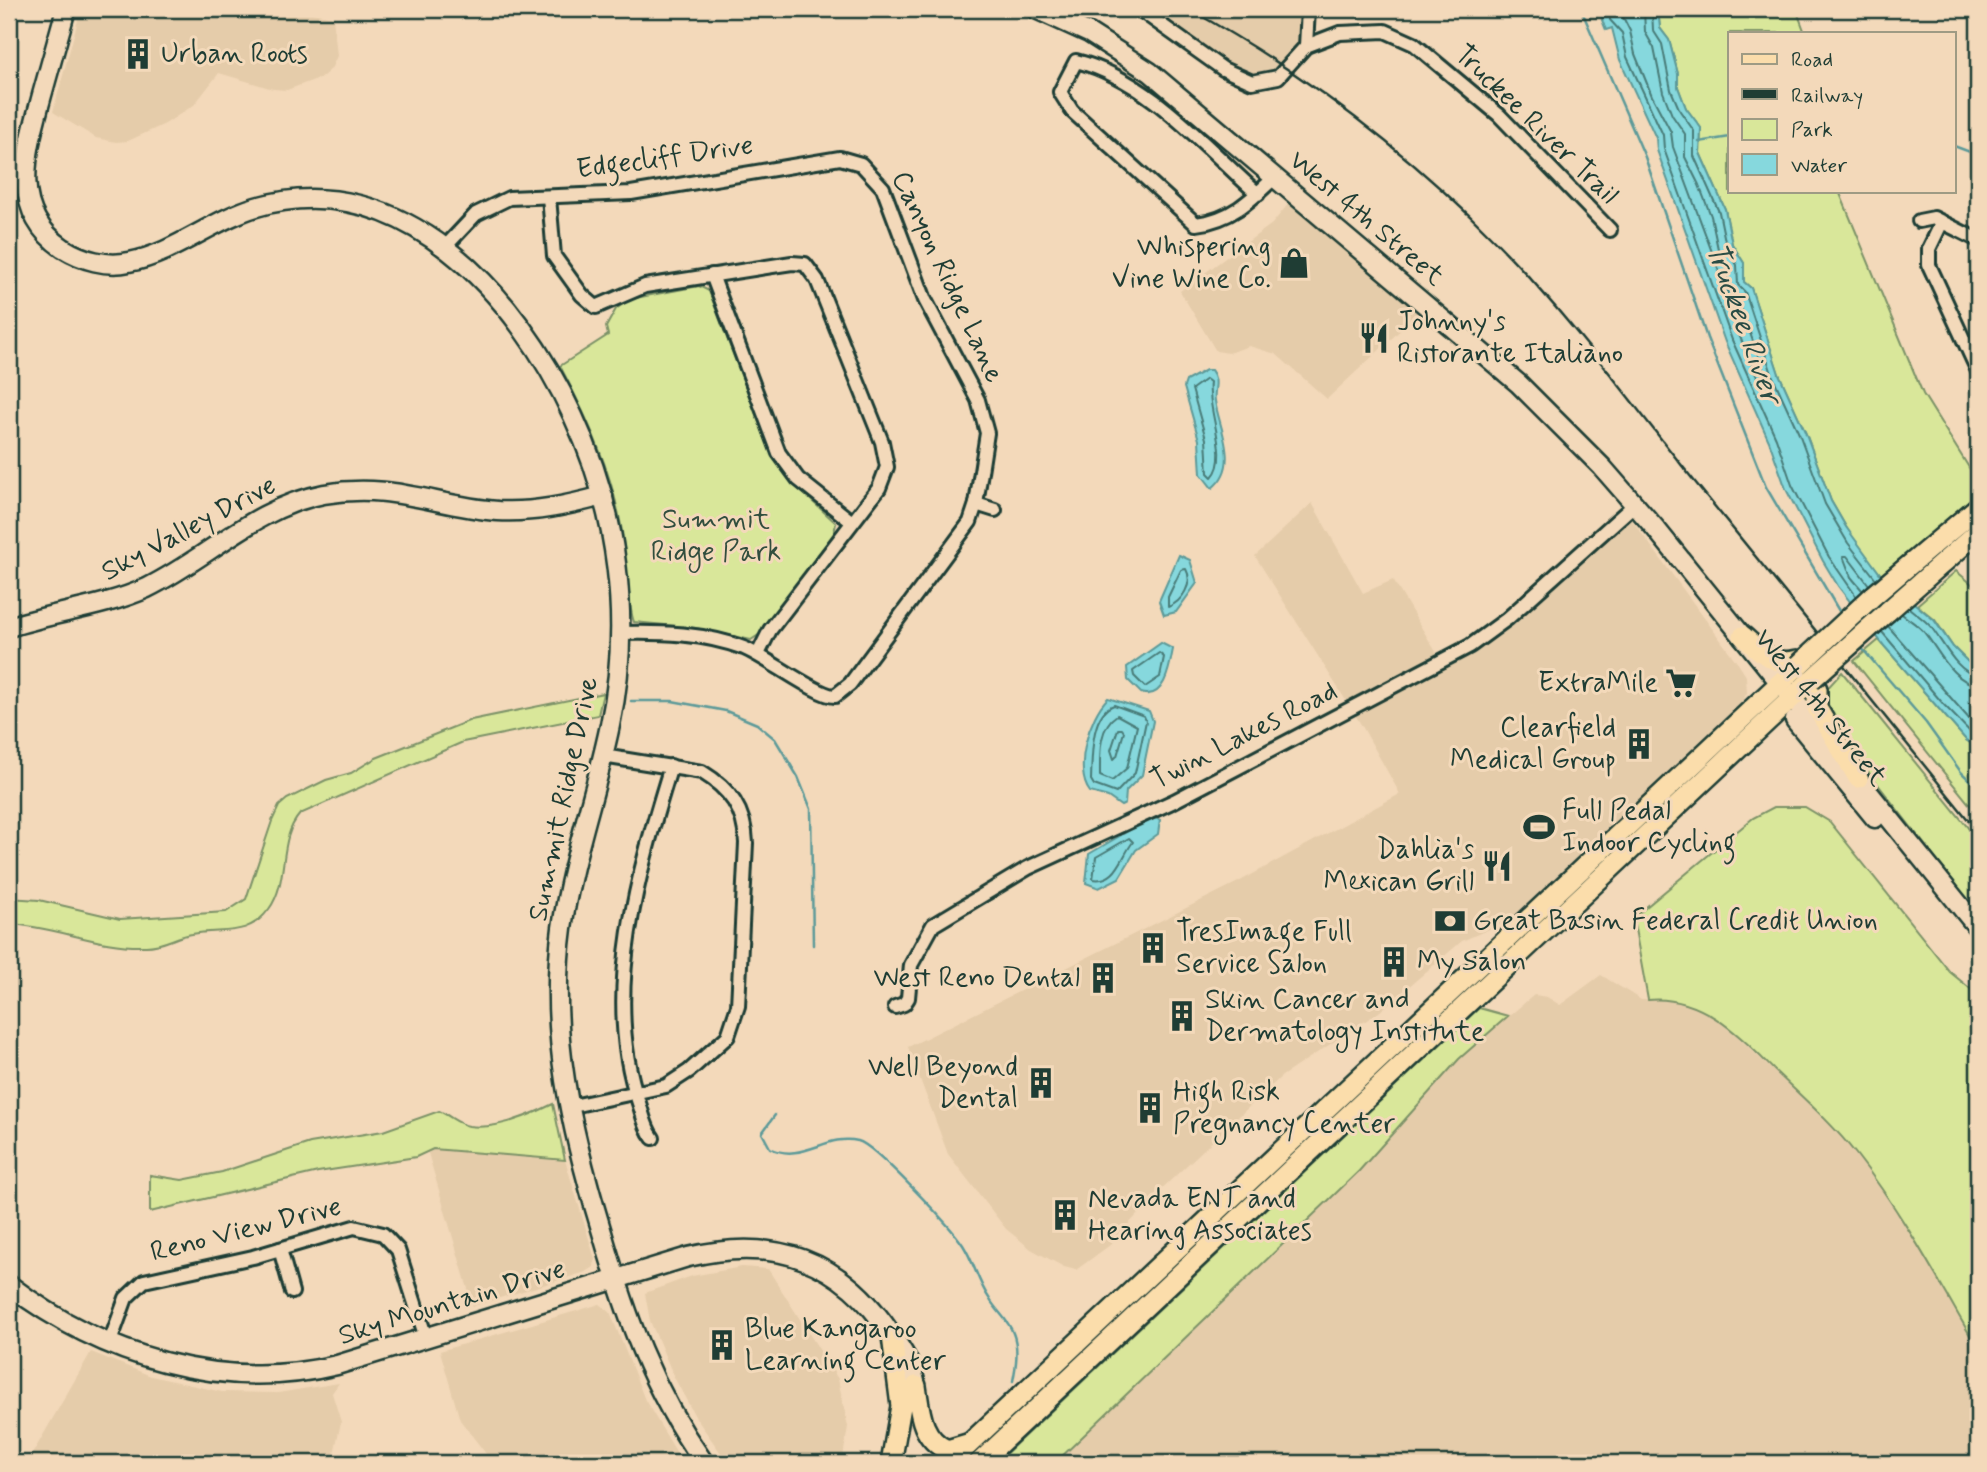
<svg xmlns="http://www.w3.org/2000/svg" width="1987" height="1472" font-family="Mynerve,sans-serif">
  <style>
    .built { fill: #e5ccaa }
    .green { fill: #d9e79a; stroke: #7c9267; stroke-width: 2 }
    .water { fill: #86d8dd; stroke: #5d9a99; stroke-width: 2 }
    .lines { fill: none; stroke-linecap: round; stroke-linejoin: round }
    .shore { stroke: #487b78; stroke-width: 2 }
    .stream { stroke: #5d9a99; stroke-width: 2.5 }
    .street-casing { stroke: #1f3d34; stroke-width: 18 }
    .secondary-casing { stroke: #1f3d34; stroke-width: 23 }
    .primary-casing { stroke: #1f3d34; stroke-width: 24 }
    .street { stroke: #f3d9ba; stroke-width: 12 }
    .secondary { stroke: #f3d9ba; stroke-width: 18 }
    .primary { stroke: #fbddab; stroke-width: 19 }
    .rail { stroke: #1f3d34; stroke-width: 2.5 }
    .primary-bridge-casing { stroke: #1f3d34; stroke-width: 24; stroke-linecap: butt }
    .primary-bridge { stroke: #fbddab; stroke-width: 19 }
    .labels { text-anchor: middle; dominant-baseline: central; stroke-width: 6; stroke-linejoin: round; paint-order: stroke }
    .poi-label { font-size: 28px; fill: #1f3d34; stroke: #f3d9ba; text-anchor: start }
    .street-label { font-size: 28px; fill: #1f3d34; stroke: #f3d9ba }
    .park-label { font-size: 28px; fill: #324e3e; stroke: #f3d9ba }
    .water-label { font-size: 30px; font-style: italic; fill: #294c45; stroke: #f3d9ba }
  </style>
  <rect width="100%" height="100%" fill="#f3d9ba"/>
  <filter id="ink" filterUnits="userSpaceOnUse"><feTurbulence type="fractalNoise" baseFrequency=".0143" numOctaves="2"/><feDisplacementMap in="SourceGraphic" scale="14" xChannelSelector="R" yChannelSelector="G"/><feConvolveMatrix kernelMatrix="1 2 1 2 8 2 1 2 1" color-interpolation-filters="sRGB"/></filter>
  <g filter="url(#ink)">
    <g class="built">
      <polygon points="81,9 291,9 333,17 337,56 331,69 322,77 287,90 273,89 219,73 194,105 165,124 128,141 116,142 96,138 53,112"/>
      <polygon points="1149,9 1303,9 1301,44 1280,70 1257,76 1245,75 1227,67"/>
      <polygon points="1289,203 1420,312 1327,399 1276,354 1249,346 1229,353 1216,351 1180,291 1272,224"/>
      <polygon points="1312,503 1363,593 1393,580 1442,662 1459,653 1626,512 1739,665 1746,676 1747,693 1742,702 1510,920 1462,941 1379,1012 1282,1076 1155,1195 1110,1245 1076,1270 1064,1267 1031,1249 1006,1229 948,1154 908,1047 1242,880 1400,794 1362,726 1255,556"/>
      <polygon points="1601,975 1641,1000 1677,1000 1694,1006 1723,1023 1838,1132 1857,1154 1906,1223 1978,1349 1978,1463 1055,1463 1359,1171 1459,1058 1534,995 1547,997 1560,1005"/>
      <polygon points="433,1149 565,1160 595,1259 594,1267 586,1272 473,1306 428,1153"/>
      <polygon points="742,1267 768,1269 838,1379 848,1427 842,1463 728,1463 696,1418 675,1379 650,1321 645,1293 692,1276"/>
      <polygon points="600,1304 610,1312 645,1400 683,1463 493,1463 460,1420 440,1351"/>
      <polygon points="91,1352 151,1376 222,1392 278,1393 339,1383 332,1393 341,1422 332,1463 27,1463"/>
    </g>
    <g class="green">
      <polygon points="1658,9 1796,9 1805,33 1730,33 1730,191 1839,191 1923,394 1978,482 1978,494 1881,575 1853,539 1831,501 1806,434 1779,374 1751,288 1744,282 1744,263 1732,244 1725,209 1700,153 1701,128 1686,108 1678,87 1678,74 1669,40 1660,28"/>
      <path d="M 699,286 L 709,291 L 772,456 L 790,481 L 836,523 L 834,533 L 760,634 L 751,640 L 696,628 L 634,622 C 627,605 626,549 621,526 C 611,469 587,417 560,366 L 608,335 L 606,327 L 616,309 L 630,299 Z"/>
      <polygon points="1956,571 1978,589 1978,672 1953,647 1935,620 1917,605"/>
      <polygon points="1879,640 1966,740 1978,748 1978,815 1854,661"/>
      <polygon points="1842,672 1978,840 1978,913 1866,769 1827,711 1824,692"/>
      <path d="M 603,693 L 598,715 L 463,742 L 300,814 C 277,840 290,880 269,909 C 248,938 223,928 192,934 C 176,936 164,946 146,946 C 99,948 55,926 9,924 L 9,898 L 39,900 L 120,919 L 226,912 L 246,899 L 272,821 L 279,806 L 287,799 L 326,780 L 351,773 L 376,758 L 471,720 Z"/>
      <path d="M 1774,807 L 1805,807 L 1830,822 L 1950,972 L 1978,995 L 1978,1349 C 1939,1282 1904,1215 1856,1154 C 1832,1123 1802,1097 1774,1070 C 1739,1035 1702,995 1648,1000 L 1633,918 L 1753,818 Z"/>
      <polygon points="1479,1008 1508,1016 1459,1059 1359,1171 1055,1463 996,1463"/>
      <path d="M 553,1104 L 565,1160 L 433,1149 L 416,1157 L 318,1172 L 150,1212 L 150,1175 L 182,1180 L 222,1172 L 310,1143 L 383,1131 L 439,1111 C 449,1115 458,1124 469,1126 C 496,1130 529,1116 553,1104 Z"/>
    </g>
    <g class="water">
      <polygon points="1603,9 1658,9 1660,28 1669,40 1678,74 1678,87 1686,108 1701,128 1700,153 1725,209 1732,244 1744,263 1744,282 1751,288 1779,374 1806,434 1831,501 1846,527 1881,575 1934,620 1953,647 1978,672 1978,748 1966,740 1885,647 1838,586 1823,561 1786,489 1769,441 1725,342 1657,150 1656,138 1620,60 1612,28 1606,30 1602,20"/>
      <path d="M 1206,370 L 1211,370 C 1220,381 1213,389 1215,401 C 1219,428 1241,466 1212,488 L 1201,474 L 1199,440 L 1184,387 L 1186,381 Z"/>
      <polygon points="1179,555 1190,560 1197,583 1176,612 1164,615 1159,601"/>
      <path d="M 1161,643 L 1173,649 C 1170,665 1165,701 1141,693 L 1128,680 L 1127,667 Z"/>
      <path d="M 1108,698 L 1149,711 L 1153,721 L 1142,775 L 1126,791 L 1125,804 L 1121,806 L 1108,797 L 1090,792 C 1073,770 1089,716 1108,698 Z"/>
      <polygon points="1152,817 1160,820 1158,834 1136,850 1119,878 1099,888 1086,883 1089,854"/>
    </g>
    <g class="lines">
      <g class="shore">
        <polyline points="1610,9 1610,20 1622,33 1627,57 1663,135 1664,149 1732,340 1776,438 1792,485 1829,557 1856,596"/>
        <polyline points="1619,9 1630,31 1635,54 1652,96 1671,132 1673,147 1722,279 1726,281 1728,268 1718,249 1711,216 1699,185 1685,157 1685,134 1672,115 1663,92 1654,48 1645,32 1644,9"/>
        <polyline points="1652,9 1653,30 1662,44 1671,90 1680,111 1694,131 1694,156 1719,212 1726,246 1737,265 1738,285 1745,292 1773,377 1800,436 1825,504 1848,543 1876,579"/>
        <path d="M 1728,290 L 1737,297 L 1763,369 L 1761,378 L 1757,377 C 1751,362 1722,301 1728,290 Z"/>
        <path d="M 1206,379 L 1210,382 C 1206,409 1231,458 1212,477 L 1208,473 L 1206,439 L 1192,389 Z"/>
        <path d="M 1186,569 C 1194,583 1182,602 1168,607 L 1168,597 L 1181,570 Z"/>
        <polyline points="1862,590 1851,577 1843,556 1847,556 1869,585"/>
        <path d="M 1909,608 C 1916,614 1925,620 1931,627 C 1943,642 1957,673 1978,676"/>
        <path d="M 1902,614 C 1909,620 1918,625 1924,632 C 1938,649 1953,683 1978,685"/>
        <polyline points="1888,626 1978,729"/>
        <polyline points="1882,632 1945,706 1978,740"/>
        <polygon points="1159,653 1164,657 1160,677 1145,687 1134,676 1133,671"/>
        <path d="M 1114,705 L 1144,716 L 1146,721 L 1135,773 L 1116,793 L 1094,785 L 1091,780 C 1092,759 1090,713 1114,705 Z"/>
        <path d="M 1117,715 L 1137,726 L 1127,768 L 1112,781 L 1100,776 C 1100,756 1098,727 1117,715 Z"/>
        <polygon points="1118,729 1122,729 1124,732 1117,756 1114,759 1111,750"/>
        <path d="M 1129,838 L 1133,842 C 1121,857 1117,883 1093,879 L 1096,857 Z"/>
      </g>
      <g class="stream">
        <polyline points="1581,9 1645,157 1707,338 1766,487 1842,616"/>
        <polyline points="1699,142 1730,137"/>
        <polyline points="1954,146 1978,155"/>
        <polyline points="1860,646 1926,723 1961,772 1978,788"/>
        <polyline points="631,701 672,701 726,711 757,724 775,739 798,777 811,809 813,945"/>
        <path d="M 775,1115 L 762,1133 L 770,1148 C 802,1164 826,1133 858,1141 C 875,1145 952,1228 963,1245 C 974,1262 978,1282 989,1298 C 996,1311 1008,1319 1013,1333 C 1019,1348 1016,1366 1013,1381"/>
      </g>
      <defs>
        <g id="street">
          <polyline points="1139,9 1223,69 1252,82 1278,77 1306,46 1340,33 1385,31 1414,44 1499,115 1610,230"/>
          <polyline points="1306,46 1308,9"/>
          <path d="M 1258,194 C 1204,146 1148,79 1076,61 L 1060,92 L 1072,111 L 1196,224 C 1231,220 1251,200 1276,176"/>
          <polyline points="549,197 554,256 582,295 596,307 645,286 792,263 805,264 817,280 882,442 887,467 879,488 770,630 758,654"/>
          <polyline points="1919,221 1934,218 1978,240"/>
          <polyline points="1942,222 1929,249 1929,265 1978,371"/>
          <path d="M 445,247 L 476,214 L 509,198 L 631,193 L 840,158 L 861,164 L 883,188 L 925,300 L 978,400 L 987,433 L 976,504 L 970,522 L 850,684 L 835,696 C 819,697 766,657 744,648 C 704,633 662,632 620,633"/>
          <polyline points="712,275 779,453 798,479 852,522"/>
          <polyline points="976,504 995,510"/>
          <polyline points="895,1007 904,1004 908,998 911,965 933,925 1028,868 1174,801 1470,646 1507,619 1634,505"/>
          <path d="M 568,1107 L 666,1086 L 689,1071 L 728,1036 L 738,1006 L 746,843 C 745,810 730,789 702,772 L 603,756"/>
          <path d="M 653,1138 C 645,1128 643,1115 639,1103 C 601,995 639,870 671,766"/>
          <polyline points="280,1249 292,1292"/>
          <polyline points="110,1342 126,1298 144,1281 253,1257 354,1227 383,1234 398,1250 426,1338"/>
        </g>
        <g id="secondary">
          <path d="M 66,9 C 58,37 50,66 42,95 C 28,148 7,210 63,248 C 82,260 107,267 129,262 C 174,254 212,220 256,207 C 402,165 518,296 573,416 C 618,512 632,622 610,725 C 596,793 572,858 562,928 C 548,1032 571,1130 601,1229 C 626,1316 651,1388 704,1463"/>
          <polyline points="1036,9 1089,33 1150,72 1519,384 1602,467 1656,529 1978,928"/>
          <path d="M 9,627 C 54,612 102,608 147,588 C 208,558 255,507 324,494 C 393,482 434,506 498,511 C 534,513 569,505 603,496"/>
          <polyline points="1795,720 1875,818"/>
          <path d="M 9,1285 C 102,1356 222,1393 337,1365 L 688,1257 C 775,1236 841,1259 891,1334 C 903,1352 912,1364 916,1386"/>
        </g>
        <g id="primary">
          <polyline points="1873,596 1978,507"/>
          <polyline points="1887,612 1978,532"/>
          <path d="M 1743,636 C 1760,651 1773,667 1797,660"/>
          <polyline points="1817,689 1817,708 1858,778"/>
          <path d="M 916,1386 C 920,1412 921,1438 947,1450 L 967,1444"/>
          <polyline points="891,1463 901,1406 892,1336"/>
          <polyline points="949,1463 1799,665"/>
          <polyline points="979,1463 1811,680"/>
        </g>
      </defs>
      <use href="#street" class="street-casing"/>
      <use href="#secondary" class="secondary-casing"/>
      <use href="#primary" class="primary-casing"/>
      <use href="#street" class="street"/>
      <use href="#secondary" class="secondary"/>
      <use href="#primary" class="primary"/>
      <path class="rail" d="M 1189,9 C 1302,72 1405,149 1496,242 C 1569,316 1630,401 1695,482 C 1790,598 1884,716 1978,832"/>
      <defs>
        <g id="primary-bridge">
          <polyline points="1799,665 1873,596"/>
          <polyline points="1811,680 1887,612"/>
        </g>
      </defs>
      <use href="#primary-bridge" class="primary-bridge-casing"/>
      <use href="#primary-bridge" class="primary-bridge"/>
    </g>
  </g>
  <defs>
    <symbol id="building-bare" viewBox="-9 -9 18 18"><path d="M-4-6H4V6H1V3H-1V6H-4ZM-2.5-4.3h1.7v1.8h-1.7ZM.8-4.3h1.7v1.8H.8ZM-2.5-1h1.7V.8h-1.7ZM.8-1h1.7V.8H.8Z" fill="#1f3d34" stroke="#f3d9ba" stroke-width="2.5" paint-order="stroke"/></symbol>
    <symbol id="shop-bare" viewBox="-9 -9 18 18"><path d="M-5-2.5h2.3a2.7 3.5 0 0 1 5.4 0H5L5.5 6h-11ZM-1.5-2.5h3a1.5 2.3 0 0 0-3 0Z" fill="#1f3d34" stroke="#f3d9ba" stroke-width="2.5" paint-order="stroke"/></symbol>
    <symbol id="restaurant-bare" viewBox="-9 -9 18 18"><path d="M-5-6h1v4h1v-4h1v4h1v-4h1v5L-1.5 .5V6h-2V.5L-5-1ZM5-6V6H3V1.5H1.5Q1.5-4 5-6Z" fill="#1f3d34" stroke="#f3d9ba" stroke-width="2.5" paint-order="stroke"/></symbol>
    <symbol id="supermarket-bare" viewBox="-9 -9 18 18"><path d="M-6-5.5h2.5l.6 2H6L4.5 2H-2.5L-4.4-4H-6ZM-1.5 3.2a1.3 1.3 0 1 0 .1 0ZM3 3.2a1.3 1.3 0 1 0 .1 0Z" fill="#1f3d34" stroke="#f3d9ba" stroke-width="2.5" paint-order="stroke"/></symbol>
    <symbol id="stadium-bare" viewBox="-9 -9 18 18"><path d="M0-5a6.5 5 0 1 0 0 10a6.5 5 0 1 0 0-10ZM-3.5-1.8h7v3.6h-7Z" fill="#1f3d34" stroke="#f3d9ba" stroke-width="2.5" paint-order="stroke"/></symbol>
    <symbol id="bank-bare" viewBox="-9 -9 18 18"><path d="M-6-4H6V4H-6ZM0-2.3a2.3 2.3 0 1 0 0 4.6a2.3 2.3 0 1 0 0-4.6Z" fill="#1f3d34" stroke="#f3d9ba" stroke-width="2.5" paint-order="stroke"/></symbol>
  </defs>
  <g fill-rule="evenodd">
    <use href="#building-bare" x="116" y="32" width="44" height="44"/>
    <use href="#shop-bare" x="1272" y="241" width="44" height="44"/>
    <use href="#restaurant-bare" x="1352" y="316" width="44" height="44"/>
    <use href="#supermarket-bare" x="1659" y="661" width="44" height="44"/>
    <use href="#building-bare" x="1617" y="722" width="44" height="44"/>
    <use href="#stadium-bare" x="1517" y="805" width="44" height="44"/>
    <use href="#restaurant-bare" x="1475" y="844" width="44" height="44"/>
    <use href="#bank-bare" x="1428" y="899" width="44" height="44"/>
    <use href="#building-bare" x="1131" y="926" width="44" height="44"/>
    <use href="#building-bare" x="1372" y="940" width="44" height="44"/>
    <use href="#building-bare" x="1081" y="956" width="44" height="44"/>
    <use href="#building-bare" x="1160" y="994" width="44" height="44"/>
    <use href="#building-bare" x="1019" y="1061" width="44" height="44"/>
    <use href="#building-bare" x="1128" y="1086" width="44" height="44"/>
    <use href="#building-bare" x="1043" y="1193" width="44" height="44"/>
    <use href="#building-bare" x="700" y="1323" width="44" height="44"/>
  </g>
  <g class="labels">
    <g class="poi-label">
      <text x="161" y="54">Urban Roots</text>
      <text x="1271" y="247" text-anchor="end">Whispering<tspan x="1271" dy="32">Vine Wine Co.</tspan></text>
      <text x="1397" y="322">Johnny's<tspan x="1397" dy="32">Ristorante Italiano</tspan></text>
      <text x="1658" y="683" text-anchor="end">ExtraMile</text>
      <text x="1616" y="728" text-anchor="end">Clearfield<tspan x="1616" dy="32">Medical Group</tspan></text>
      <text x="1562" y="811">Full Pedal<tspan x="1562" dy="32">Indoor Cycling</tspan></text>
      <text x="1474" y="850" text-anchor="end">Dahlia's<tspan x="1474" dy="32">Mexican Grill</tspan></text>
      <text x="1473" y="921">Great Basin Federal Credit Union</text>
      <text x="1176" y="932">TresImage Full<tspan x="1176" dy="32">Service Salon</tspan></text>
      <text x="1417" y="962">My Salon</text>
      <text x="1080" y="978" text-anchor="end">West Reno Dental</text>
      <text x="1205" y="1000">Skin Cancer and<tspan x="1205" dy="32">Dermatology Institute</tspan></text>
      <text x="1018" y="1067" text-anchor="end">Well Beyond<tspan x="1018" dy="32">Dental</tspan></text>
      <text x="1173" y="1092">High Risk<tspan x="1173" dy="32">Pregnancy Center</tspan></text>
      <text x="1088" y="1199">Nevada ENT and<tspan x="1088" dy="32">Hearing Associates</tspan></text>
      <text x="745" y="1329">Blue Kangaroo<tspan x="745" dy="32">Learning Center</tspan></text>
    </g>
    <g class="street-label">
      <text transform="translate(1536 125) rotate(44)">Truckee River Trail</text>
      <text transform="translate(665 158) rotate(-8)">Edgecliff Drive</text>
      <text transform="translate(1366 219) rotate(40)">West 4th Street</text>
      <text transform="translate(947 277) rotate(65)">Canyon Ridge Lane</text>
      <text transform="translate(189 529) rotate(-28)">Sky Valley Drive</text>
      <text transform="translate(1820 708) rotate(51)">West 4th Street</text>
      <text transform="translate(1244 736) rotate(-27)">Twin Lakes Road</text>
      <text transform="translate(564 799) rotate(-78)">Summit Ridge Drive</text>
      <text transform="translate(246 1230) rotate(-14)">Reno View Drive</text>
      <text transform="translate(452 1303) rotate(-17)">Sky Mountain Drive</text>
    </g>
    <g class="park-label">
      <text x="716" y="520">Summit<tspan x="716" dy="32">Ridge Park</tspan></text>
    </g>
    <g class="water-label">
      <text transform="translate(1743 323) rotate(70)">Truckee River</text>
    </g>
  </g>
  <rect width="1987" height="1472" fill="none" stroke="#f3d9ba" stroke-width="35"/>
  <rect x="18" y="18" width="1952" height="1437" fill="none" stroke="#1f3d34" stroke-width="2.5" filter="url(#ink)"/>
  <rect x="1728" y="32" width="228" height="161" fill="#f3d9ba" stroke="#9e9b84" stroke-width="2"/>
  <rect x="1742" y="54" width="35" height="10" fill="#fbddab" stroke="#9e9b84" stroke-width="2"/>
  <text x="1791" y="66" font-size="21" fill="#1f3d34">Road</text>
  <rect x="1742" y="89" width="35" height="10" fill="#1f3d34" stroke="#9e9b84" stroke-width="2"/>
  <text x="1791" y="102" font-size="21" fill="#1f3d34">Railway</text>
  <rect x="1742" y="119" width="35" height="21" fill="#d9e79a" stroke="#9e9b84" stroke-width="2"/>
  <text x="1791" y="136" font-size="21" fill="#1f3d34">Park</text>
  <rect x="1742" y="154" width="35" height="21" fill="#86d8dd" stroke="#9e9b84" stroke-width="2"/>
  <text x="1791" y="172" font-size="21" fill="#1f3d34">Water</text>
</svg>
